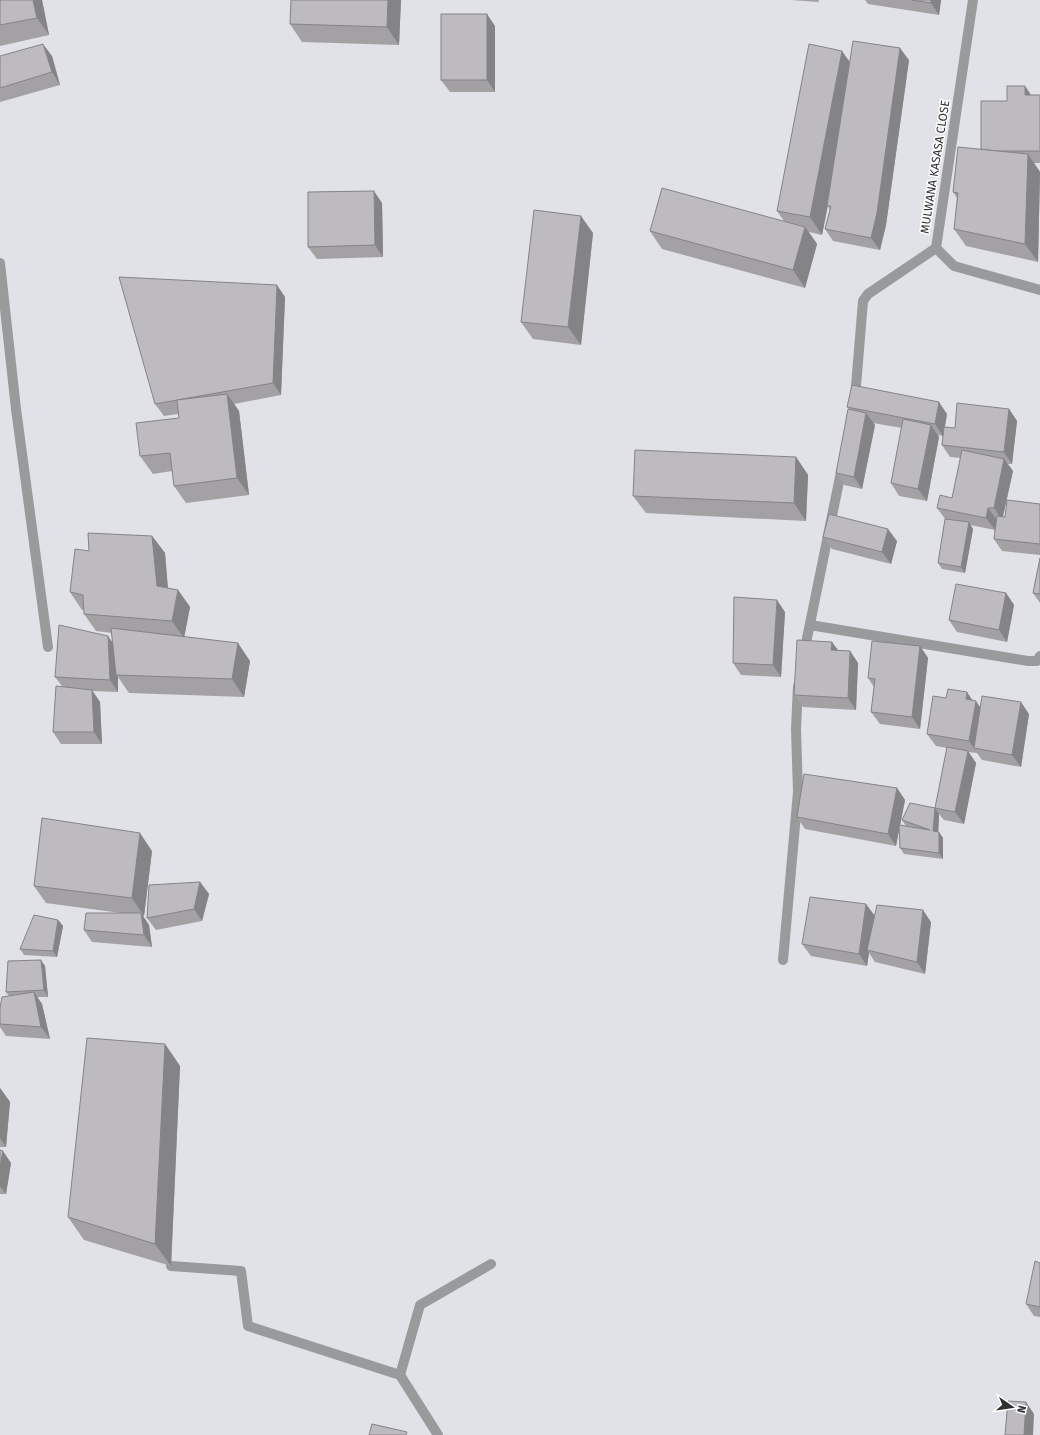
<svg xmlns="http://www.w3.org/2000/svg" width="1040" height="1435" font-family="'Fira Sans',sans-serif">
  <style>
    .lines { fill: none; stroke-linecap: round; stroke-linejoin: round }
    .street { stroke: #989a9b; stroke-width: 10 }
    .wall { fill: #a3a1a4 }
    .shaded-wall { fill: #848386 }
    .building { fill: #bdbbbf; stroke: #848386 }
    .labels { text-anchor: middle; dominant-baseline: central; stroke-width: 3; stroke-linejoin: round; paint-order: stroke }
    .street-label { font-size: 12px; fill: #2e2f31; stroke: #fff }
  </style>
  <rect width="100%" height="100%" fill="#e0e2e7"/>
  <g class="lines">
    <g class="street">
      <polyline points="973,0 936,248 954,266 1040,290"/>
      <polyline points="0,263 16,409 48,647"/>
      <polyline points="855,398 863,301 868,294 936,248"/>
      <polyline points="810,625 1028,661 1037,661 1040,656"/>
      <polyline points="804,653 842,467"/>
      <polyline points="783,960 798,792 796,729 798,686"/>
      <polyline points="171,1266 241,1271 248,1326 400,1375 438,1435"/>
      <polyline points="400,1375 420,1305 491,1264"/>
    </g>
  </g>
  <g class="wall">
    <polygon points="0,0 42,0 49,35 0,46"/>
    <polygon points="291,0 401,0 399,45 302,42 290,24"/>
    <polygon points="791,0 819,0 818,2"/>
    <polygon points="865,0 941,0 939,15 868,4"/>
    <polygon points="495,26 495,92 450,92 441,80"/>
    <polygon points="0,56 52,56 60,85 0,102"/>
    <polygon points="909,60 886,225 880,250 833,241 825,229 830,210 828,206 822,235 809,232 817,244 805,288 662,249 650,231 784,221 777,211 850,62"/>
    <polygon points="1025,86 1031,95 1040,95 1040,163 1034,163 1040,172 1038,262 966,246 954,229 957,198 953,192 981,149 1007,101"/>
    <polygon points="382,203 383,257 317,259 308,247"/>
    <polygon points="593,233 581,345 533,339 521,322"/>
    <polygon points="285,297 281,395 234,404 239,411 249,495 186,503 174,486 172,471 153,474 140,456 179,418 178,414 164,416 155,404"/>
    <polygon points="847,407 947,414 945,427 955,428 1009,409 1017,421 1012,464 1008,464 1013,471 1003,517 1005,517 1040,504 1040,555 1002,551 994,539 995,526 995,530 970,525 973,529 965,573 942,569 938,563 945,519 937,508 952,498 961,458 950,457 942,445 943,436 938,435 939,437 927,501 899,496 891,483 902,428 873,423 875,425 862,489 844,485 836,473 849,409"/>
    <polygon points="796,457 808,475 806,521 646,513 633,496"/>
    <polygon points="152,536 165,553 168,588 178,590 190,607 184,637 250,661 244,697 129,693 118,677 118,692 92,691 100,702 102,744 61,744 53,732 62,686 55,677 113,643 112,633 96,631 84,614 84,610 82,610 70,592 89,551"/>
    <polygon points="823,537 897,541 891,564 832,549"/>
    <polygon points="1040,558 1040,603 1033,593"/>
    <polygon points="1006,593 1014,605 1007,642 957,632 949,620"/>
    <polygon points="785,612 781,677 741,675 733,663"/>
    <polygon points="920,646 928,658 920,729 880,724 871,712 874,687 868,678"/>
    <polygon points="838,650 850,651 858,663 856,710 803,707 794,695"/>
    <polygon points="946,698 973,701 980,708 1029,714 1021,767 982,760 977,753 968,752 976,763 964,824 944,820 939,814 938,832 943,838 943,859 904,854 900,848 899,829 896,846 805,829 797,817 897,788 905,800 900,825 906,826 902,820 935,808 947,748 936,746 927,734"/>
    <polygon points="152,851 144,916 143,916 149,925 152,947 92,942 84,930 121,913 46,903 34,886"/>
    <polygon points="200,882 209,894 202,921 156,930 147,918"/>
    <polygon points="866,904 874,916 931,922 925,974 875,962 869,953 867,966 811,956 802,944"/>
    <polygon points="58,920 63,926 57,957 24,955 20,949"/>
    <polygon points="45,966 48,997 37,997 42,1004 50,1039 6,1036 0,1027 0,1004 1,1005 9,996 6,992"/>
    <polygon points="165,1044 180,1066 171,1266 84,1240 68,1217"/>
    <polygon points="0,1088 10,1102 6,1147 0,1147"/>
    <polygon points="0,1150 11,1163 6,1194 0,1194"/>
    <polygon points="1040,1263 1040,1317 1034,1316 1026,1304"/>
  </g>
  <g class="shaded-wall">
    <polygon points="33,0 42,0 49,35 37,18"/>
    <polygon points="388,0 401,0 399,45 387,27"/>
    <polygon points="931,0 941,0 939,15 931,3"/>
    <polygon points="487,14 495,26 495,92 487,80"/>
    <polygon points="43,44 52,56 60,85 52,72"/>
    <polygon points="900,48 909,60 886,225 880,250 871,238"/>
    <polygon points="842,51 854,68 822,235 810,217"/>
    <polygon points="1025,86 1033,98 1025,95"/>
    <polygon points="1028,154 1040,172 1038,262 1025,244"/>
    <polygon points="374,191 382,203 383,257 375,245"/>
    <polygon points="581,216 593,233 581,345 568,327"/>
    <polygon points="805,227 817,244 805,288 793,270"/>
    <polygon points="277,285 285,297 281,395 273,383"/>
    <polygon points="227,394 239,411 249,495 237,478"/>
    <polygon points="939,402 947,414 943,436 935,424"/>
    <polygon points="1009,409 1017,421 1012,464 1004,452"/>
    <polygon points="866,413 875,425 862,489 854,477"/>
    <polygon points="931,425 939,437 927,501 918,489"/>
    <polygon points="796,457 808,475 806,521 794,503"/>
    <polygon points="1004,459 1013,471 1002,520 994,508"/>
    <polygon points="988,508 997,520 995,530 986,518"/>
    <polygon points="969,522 973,529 965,573 961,567"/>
    <polygon points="888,529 897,541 891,564 882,552"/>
    <polygon points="152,536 165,553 169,603 157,586"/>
    <polygon points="178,590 190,607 184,638 172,621"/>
    <polygon points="1006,593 1014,605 1007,642 999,630"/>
    <polygon points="777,600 785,612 781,677 773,665"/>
    <polygon points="108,636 117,649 116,675 118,677 118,692 110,680"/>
    <polygon points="832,642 841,654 831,650"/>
    <polygon points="238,643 250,661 244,697 232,679"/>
    <polygon points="920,646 928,658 920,729 912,717"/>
    <polygon points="850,651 858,663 856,710 848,698"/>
    <polygon points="92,690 100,702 102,744 94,732"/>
    <polygon points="967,692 975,704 976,701 984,713 974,748 977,753 969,741 966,699"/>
    <polygon points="1021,702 1029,714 1021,767 1012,755"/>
    <polygon points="968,751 976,763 964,824 955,812"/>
    <polygon points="897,788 905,800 896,846 888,834"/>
    <polygon points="935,808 939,814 938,837 933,831"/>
    <polygon points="939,832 943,838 943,859 939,853"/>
    <polygon points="140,833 152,851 144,916 132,898"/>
    <polygon points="200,882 209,894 202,921 194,909"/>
    <polygon points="866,904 875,916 867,950 869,953 867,966 859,954"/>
    <polygon points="923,910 931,922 925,974 917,962"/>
    <polygon points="141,913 149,925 152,947 144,935"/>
    <polygon points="58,920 63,926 57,957 53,951"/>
    <polygon points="41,960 45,966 48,997 44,990"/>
    <polygon points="34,992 42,1004 50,1039 41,1027"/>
    <polygon points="165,1044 180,1066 171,1266 155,1244"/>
    <polygon points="0,1088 10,1102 6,1147 0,1138"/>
    <polygon points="3,1151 11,1163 6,1194 0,1186 0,1167"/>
    <polygon points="1026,1402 1034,1414 1033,1435 1024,1435"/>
  </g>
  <g class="building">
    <polygon points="0,0 33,0 37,18 0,25"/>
    <polygon points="291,0 388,0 387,27 290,24"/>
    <polygon points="912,0 931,0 931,3"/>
    <rect x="441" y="14" width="46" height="66"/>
    <polygon points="853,41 900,48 877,213 871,238 825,229 831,206 827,206"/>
    <polygon points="43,44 52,72 0,88 0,56"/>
    <polygon points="809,44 842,51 810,217 777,211"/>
    <polygon points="1007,86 1025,86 1025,95 1040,95 1040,151 996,151 981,149 981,101 1007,101"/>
    <polygon points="958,147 1028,154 1025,244 954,229 958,193 953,192"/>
    <polygon points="662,188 805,227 793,270 650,231"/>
    <polygon points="374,191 375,245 308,247 308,192"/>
    <polygon points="534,210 581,216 568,327 521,322"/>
    <polygon points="119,277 277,285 273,383 177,400 155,404"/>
    <polygon points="852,385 939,402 935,424 847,407"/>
    <polygon points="227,394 237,478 174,486 170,453 140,456 136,423 179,418 177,400"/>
    <polygon points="957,403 1009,409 1004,452 942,445 944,427 955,428"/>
    <polygon points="848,409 866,413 854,477 836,473"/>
    <polygon points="903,419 931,425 918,489 891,483"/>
    <polygon points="635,450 796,457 794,503 633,496"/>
    <polygon points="962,450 1004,459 994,508 988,508 986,518 937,508 940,495 952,498"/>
    <polygon points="1007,500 1040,504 1040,544 994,539 997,516 1005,517"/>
    <polygon points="829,514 888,529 882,552 823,537"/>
    <polygon points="945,519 969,522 961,567 938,563"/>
    <polygon points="88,533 152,536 157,586 178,590 172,621 84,614 83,595 70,592 75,549 89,551"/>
    <polygon points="1040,558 1040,594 1033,593"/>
    <polygon points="956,584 1006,593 999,630 949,620"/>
    <polygon points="734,597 777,600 773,665 733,663"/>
    <polygon points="59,625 108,636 110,680 55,677"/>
    <polygon points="111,628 238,643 232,679 116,675"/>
    <polygon points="797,640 832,642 831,650 850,651 848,698 794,695"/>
    <polygon points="872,641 920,646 912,717 871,712 875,679 868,678"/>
    <polygon points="56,686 92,690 94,732 53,732"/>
    <polygon points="948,689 967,692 966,699 976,701 969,741 927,734 933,696 946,698"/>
    <polygon points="982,696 1021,702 1012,755 974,748"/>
    <polygon points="947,747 968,751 955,812 935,808"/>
    <polygon points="804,774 897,788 888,834 797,817"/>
    <polygon points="910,803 935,808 933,831 939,832 939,853 900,848 899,825 930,830 902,820"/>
    <polygon points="42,818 140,833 132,898 34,886"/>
    <polygon points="200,882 194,909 147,918 149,885"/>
    <polygon points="810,897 866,904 859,954 802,944"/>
    <polygon points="877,905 923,910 917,962 867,950"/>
    <polygon points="86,913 141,913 144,935 84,930"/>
    <polygon points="34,915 58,920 53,951 20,949"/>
    <polygon points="41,960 44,990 6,992 8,961"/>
    <polygon points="34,992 41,1027 0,1024 0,1008 2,997"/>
    <polygon points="87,1038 165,1044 155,1244 68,1217"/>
    <polygon points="0,1150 3,1151 0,1167"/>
    <polygon points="1035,1261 1040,1263 1040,1307 1026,1304"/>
    <polygon points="1008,1401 1026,1402 1024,1435 1005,1435"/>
    <polygon points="372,1424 407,1432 406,1435 369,1435"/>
  </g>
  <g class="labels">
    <g class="street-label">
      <text transform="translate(935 167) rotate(-81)">MULWANA KASASA CLOSE</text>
    </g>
  </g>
  <g transform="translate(1012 1407) rotate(103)" stroke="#ffffff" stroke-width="3" paint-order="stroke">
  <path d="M0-3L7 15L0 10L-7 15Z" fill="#2e2f31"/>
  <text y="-6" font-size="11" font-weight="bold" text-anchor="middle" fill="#2e2f31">N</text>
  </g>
</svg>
